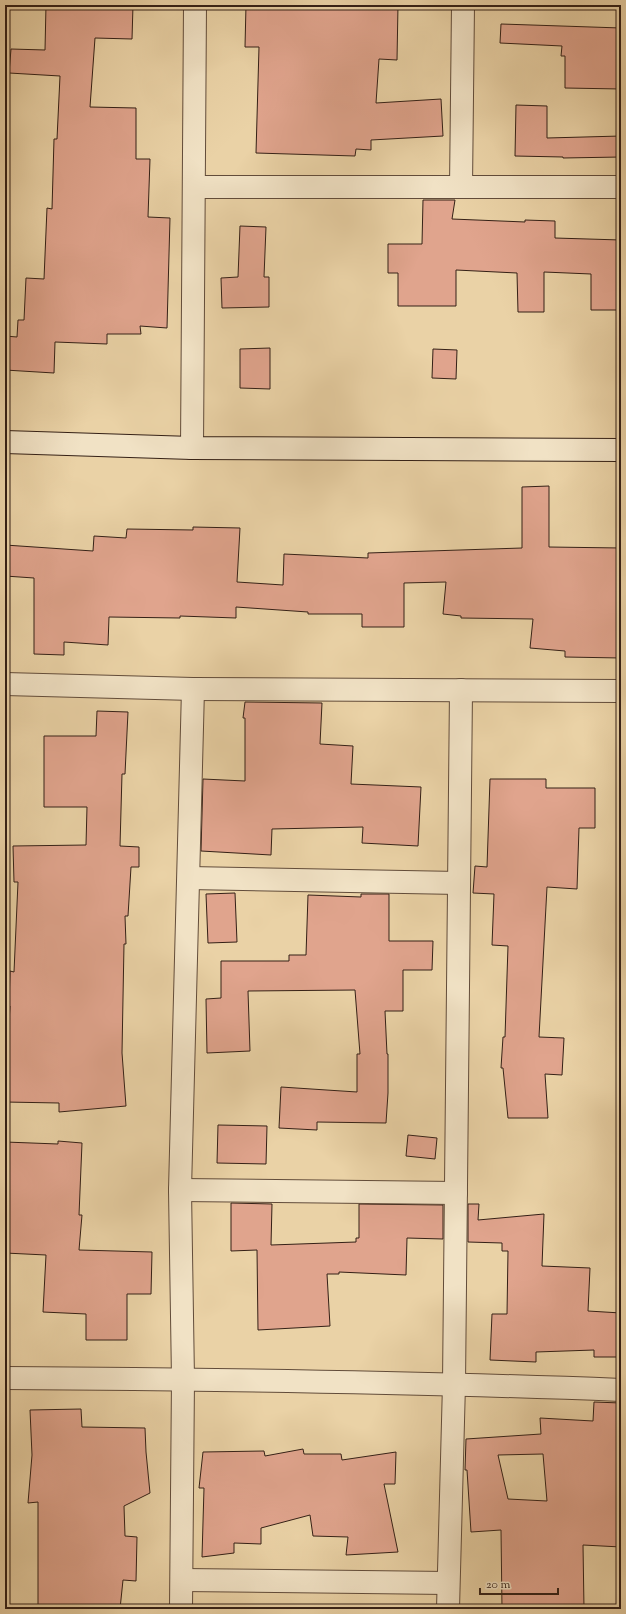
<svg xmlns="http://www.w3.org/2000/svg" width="626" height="1614" font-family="'Sorts Mill Goudy',serif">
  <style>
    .building { fill: #e0a48d; stroke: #342016; fill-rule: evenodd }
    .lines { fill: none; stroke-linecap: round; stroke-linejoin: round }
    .street-casing { stroke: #624c3a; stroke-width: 24 }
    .secondary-casing { stroke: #342016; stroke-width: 24 }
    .street { stroke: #f1e2c5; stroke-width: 22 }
    .secondary { stroke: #f1e2c5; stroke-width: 22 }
  </style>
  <rect width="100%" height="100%" fill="#ead2a6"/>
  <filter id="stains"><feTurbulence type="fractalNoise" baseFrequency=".005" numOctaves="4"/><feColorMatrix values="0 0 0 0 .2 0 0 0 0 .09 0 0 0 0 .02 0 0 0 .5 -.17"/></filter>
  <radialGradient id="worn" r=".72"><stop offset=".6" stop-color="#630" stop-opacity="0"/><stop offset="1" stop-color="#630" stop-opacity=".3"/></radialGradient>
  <g class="building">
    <polygon points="46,5 133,5 132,39 95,38 90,107 136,108 136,159 150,159 148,217 170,218 167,328 140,326 141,334 107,334 107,344 55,342 54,373 5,370 5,336 17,337 18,320 24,320 26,278 44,279 47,208 52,209 54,139 57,139 60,76 9,73 11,49 45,50"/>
    <polygon points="246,5 398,5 397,60 379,59 376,103 441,99 443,136 371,140 371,150 356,149 355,156 256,153 259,47 245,47"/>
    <polygon points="501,24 621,28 621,89 565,88 565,56 561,56 562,46 500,43"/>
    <polygon points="516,105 547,106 547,138 621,136 621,157 563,158 563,157 515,156"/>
    <polygon points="423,200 455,200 452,219 525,222 525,220 555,221 555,238 621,240 621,310 591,310 591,274 544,272 544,312 518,312 517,273 456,270 456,306 398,306 398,273 388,273 388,244 422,244"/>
    <polygon points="240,226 266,227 264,277 269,277 269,307 222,308 221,278 238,277"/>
    <polygon points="270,348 270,389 240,388 240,349"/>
    <polygon points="433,349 457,350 456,379 432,378"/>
    <polygon points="549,486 549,547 621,548 621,658 565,657 565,651 530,648 533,619 461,618 461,616 443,614 446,582 404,583 404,627 362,627 362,614 308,614 308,612 236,607 236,618 180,616 180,618 109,617 108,645 64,642 64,655 34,654 34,578 5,576 5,545 93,551 94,536 126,538 127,529 193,530 193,527 240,528 237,582 283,585 284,554 368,558 368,553 522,548 522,487"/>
    <polygon points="245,702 322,703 320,744 353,746 351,784 421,787 418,846 362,843 363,827 272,829 271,855 201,851 203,779 245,781 245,718 243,718"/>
    <polygon points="97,711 128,712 125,774 122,774 120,846 139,847 139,867 131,867 128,916 125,916 126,944 124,944 122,1053 126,1106 59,1112 59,1103 5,1102 5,1070 6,1070 10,1006 9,1005 10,971 14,972 18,882 14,882 13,846 86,845 87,807 44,807 44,736 96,736"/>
    <polygon points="490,779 546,779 546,788 595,788 595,828 579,828 577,889 547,887 539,1037 564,1038 562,1075 545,1074 548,1118 508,1118 503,1068 501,1068 503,1037 505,1037 508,946 492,945 494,894 473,893 475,866 487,867"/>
    <polygon points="235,893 237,942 208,943 206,894"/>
    <polygon points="361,894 389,894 389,941 433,941 432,970 403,970 403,1011 385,1011 387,1054 388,1054 388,1093 386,1123 317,1122 317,1130 279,1128 281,1087 357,1092 357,1054 360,1054 355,990 248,991 250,1051 207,1053 206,999 221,998 221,961 289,961 289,955 306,955 308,895 361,897"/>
    <polygon points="218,1125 267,1126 266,1164 217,1163"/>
    <polygon points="408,1135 437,1138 435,1159 406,1156"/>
    <polygon points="58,1141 82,1143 79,1215 82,1215 79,1250 152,1252 151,1294 127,1294 127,1340 86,1340 86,1314 43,1312 46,1255 5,1253 5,1142 58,1144"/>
    <polygon points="231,1203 272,1204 271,1245 356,1242 356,1238 359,1238 359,1204 443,1205 443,1239 407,1238 406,1275 339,1272 339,1274 327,1274 330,1326 258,1330 257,1250 231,1251"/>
    <polygon points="468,1204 479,1204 478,1220 544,1214 542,1266 590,1268 588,1311 621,1313 621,1357 594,1357 594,1350 536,1352 536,1362 490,1360 492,1314 507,1314 508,1251 502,1251 502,1243 468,1242"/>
    <path d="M 594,1402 L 621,1403 L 621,1547 L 583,1545 L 584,1609 L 502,1609 L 501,1530 L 471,1532 L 467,1470 L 465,1470 L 466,1439 L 541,1434 L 540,1418 L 593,1421 ZM 543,1454 L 547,1501 L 508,1499 L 498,1455 Z"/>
    <polygon points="81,1409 82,1427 145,1428 146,1452 150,1493 124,1506 125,1536 137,1537 136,1581 123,1580 120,1609 38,1609 38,1502 28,1503 32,1455 30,1410"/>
    <polygon points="303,1449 304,1454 341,1454 342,1460 396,1452 395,1484 384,1484 398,1552 346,1555 348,1537 313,1536 310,1515 261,1528 261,1544 234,1543 234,1553 202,1557 204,1488 199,1488 203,1452 264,1451 265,1456"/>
  </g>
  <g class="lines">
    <defs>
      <g id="street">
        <polyline points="194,187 621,187"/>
        <polyline points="461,187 463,5"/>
        <polyline points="192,448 195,5"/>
        <polyline points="5,684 193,689 621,691"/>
        <polyline points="189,878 459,883"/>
        <polyline points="180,1190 456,1193"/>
        <path d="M 5,1378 C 210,1379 416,1382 621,1390"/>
        <polyline points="182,1580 448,1583"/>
        <polyline points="181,1609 183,1379 180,1190 193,689"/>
        <polyline points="448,1609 454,1384 461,690"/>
      </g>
      <polyline id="secondary" points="5,442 192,448 621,450"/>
    </defs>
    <use href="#street" class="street-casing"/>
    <use href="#secondary" class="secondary-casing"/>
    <use href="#street" class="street"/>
    <use href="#secondary" class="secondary"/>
  </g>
  <rect width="626" height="1614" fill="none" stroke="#ead2a6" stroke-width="20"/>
  <rect x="6" y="6" width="614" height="1602" fill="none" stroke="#342016" stroke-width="2"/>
  <rect x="10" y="10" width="606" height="1594" fill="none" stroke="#342016"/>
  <path d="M480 1588v6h78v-6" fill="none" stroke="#342016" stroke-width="2"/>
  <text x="486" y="1588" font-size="12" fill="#342016" stroke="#f1e2c5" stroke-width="3" paint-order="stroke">20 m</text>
  <rect width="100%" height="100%" filter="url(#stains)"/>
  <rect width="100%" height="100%" fill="url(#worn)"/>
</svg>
